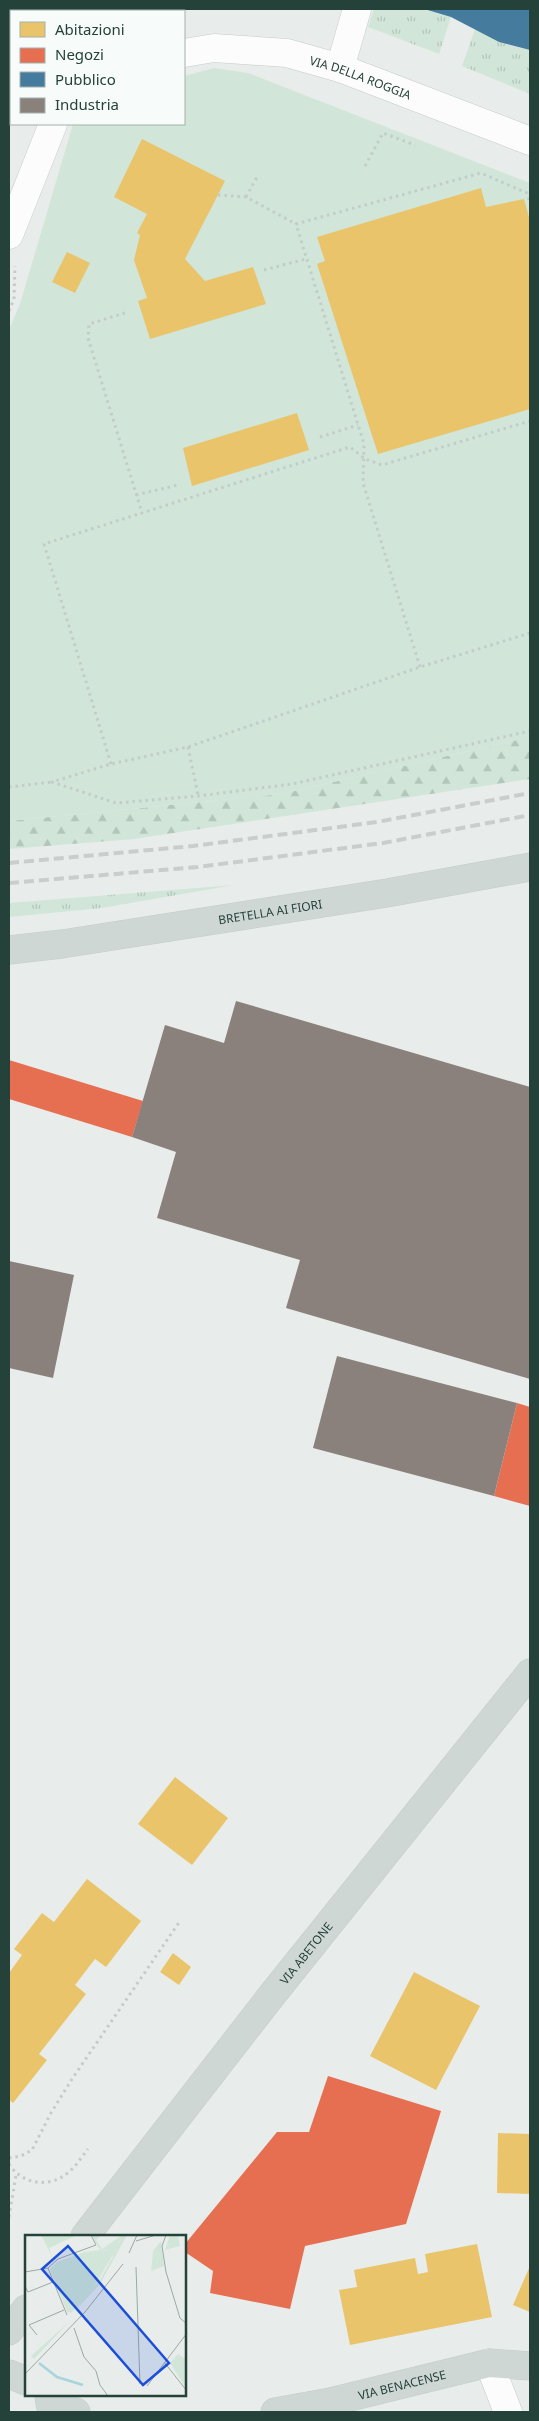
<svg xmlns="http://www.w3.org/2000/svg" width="539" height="2421" font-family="'Noto Sans',sans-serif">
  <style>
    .grass { fill: url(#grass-tufts) }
    .forest { fill: url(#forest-firs) }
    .green { fill: #d1e6d8 }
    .homes { fill: #e9c46a }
    .shops { fill: #e76f51 }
    .public { fill: #457b9d }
    .industry { fill: #8a817c }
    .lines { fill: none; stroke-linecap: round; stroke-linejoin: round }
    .minor-casing { stroke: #c5cac8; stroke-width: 29 }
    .major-casing { stroke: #c3ccc9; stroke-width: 29 }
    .path { stroke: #c3ccca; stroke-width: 3; stroke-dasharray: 2.5 4; stroke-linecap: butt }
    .minor { stroke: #fcfcfc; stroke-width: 28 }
    .major { stroke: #cfd7d5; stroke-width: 28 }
    .rail { stroke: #c9cdcc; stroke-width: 4; stroke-dasharray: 10 5; stroke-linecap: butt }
    .labels { text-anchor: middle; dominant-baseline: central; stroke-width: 5; stroke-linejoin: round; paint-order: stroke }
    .street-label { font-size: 12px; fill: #24423a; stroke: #f7fbf9 }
    .inset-river { fill: none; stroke: #a9d4db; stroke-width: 2.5 }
    .inset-road { fill: none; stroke: #9aa9a4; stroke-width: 1 }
    .view { fill: #1d4ed8; fill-opacity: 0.15; stroke: #1d4ed8; stroke-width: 2.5 }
    .inset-edge { fill: none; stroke: #24423a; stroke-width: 2.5 }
  </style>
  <defs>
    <pattern id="grass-tufts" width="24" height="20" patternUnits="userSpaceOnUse" patternTransform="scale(1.25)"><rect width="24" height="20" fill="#d1e6d8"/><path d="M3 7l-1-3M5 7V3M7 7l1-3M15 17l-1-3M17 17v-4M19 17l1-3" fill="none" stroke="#b3c6ba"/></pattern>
    <pattern id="forest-firs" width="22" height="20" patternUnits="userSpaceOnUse" patternTransform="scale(1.25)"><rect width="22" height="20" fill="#d1e6d8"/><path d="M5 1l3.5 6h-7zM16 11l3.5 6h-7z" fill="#b3c6ba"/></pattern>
  </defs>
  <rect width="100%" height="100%" fill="#e8edeb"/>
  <g class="grass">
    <polygon points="374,9 422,9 451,17 439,54 368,27"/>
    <polygon points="475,29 499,42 530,50 530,94 462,66"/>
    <polygon points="234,885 102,908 9,917 9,903"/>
  </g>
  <polygon class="forest" points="530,737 530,779 134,839 9,849 9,821 281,794"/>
  <polygon class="green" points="214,68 248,73 530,183 530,737 281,794 9,821 9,330 20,304 73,124 184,124 184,76"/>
  <g class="homes">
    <polygon points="142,139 225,181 185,259 205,281 253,267 266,304 150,339 138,301 147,298 134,260 140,235 137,233 147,214 114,197"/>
    <polygon points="481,188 486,207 524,199 530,221 530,409 378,454 317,264 325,261 317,237"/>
    <polygon points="67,252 90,263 75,293 52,282"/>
    <polygon points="297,413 309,450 192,486 183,448"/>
    <polygon points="175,1777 228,1818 192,1865 138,1824"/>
    <polygon points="87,1879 141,1921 106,1967 95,1959 75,1985 86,1994 39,2054 47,2060 13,2103 9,2100 9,1973 22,1955 14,1949 42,1913 54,1922"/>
    <polygon points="173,1953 191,1967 179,1985 160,1972"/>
    <polygon points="414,1972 480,2006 436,2090 370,2056"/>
    <polygon points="498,2133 530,2134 530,2194 497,2193"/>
    <polygon points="477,2244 492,2317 350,2345 339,2290 357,2287 354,2270 415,2258 418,2274 428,2272 425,2254"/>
    <polygon points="530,2266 530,2312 513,2305"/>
  </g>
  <g class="shops">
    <polygon points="9,1060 143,1101 132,1137 9,1099"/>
    <polygon points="517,1403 530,1407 530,1506 494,1496"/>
    <polygon points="328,2076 441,2111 406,2224 305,2246 290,2309 210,2293 213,2271 185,2252 185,2244 277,2132 309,2132"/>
  </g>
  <polygon class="public" points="424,9 530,9 530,50 499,42 451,17"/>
  <g class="industry">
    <polygon points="236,1001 530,1087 530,1379 286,1308 300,1260 157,1218 176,1152 132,1137 165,1025 224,1043"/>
    <polygon points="9,1261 74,1275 53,1378 9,1368"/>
    <polygon points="337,1356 517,1403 494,1496 313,1448"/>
  </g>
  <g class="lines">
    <defs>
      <g id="minor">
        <polyline points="9,24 11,25"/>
        <path id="s1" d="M 184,53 L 214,48 L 287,53 L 340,68 L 530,141"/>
        <polyline points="340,68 357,9"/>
        <polyline points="9,235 53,124"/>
        <polyline points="489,2363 508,2412"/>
      </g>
      <g id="major">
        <path id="s2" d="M 9,950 L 62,944 L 387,893 L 530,867"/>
        <path id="s3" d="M 85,2236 L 272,1995 L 530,1673"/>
        <polyline points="9,2331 26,2309"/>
        <polyline points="9,2374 26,2381"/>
        <polyline points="49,2395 50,2404 76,2412"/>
        <path id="s4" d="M 275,2412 L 330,2402 L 489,2363 L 530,2366"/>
      </g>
    </defs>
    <use href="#minor" class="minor-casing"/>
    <use href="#major" class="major-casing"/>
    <g class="path">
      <polyline points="365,166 383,133 415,145"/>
      <polyline points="218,195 246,197 296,224"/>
      <polyline points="246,197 257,177"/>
      <polyline points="264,270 306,259"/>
      <polyline points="9,311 14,299 15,266"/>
      <polyline points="125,313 89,324 88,338 142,513"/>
      <polyline points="320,437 358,425"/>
      <polyline points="136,495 178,485"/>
      <polyline points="530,633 420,667 188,747 111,764 52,782 116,803 198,796 292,784 530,731"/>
      <polyline points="420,667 363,483 364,444 296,224 481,173 527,193 530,203"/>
      <polyline points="188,747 198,795"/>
      <polyline points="111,764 44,544 350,447 365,459 382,465 530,421"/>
      <polyline points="9,787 52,782"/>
      <polyline points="9,2158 21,2156 32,2150 51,2113 72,2079 180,1921"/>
      <path d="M 9,2164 C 22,2185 51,2189 70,2171 C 77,2165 82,2156 88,2149"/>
      <polyline points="9,2217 16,2175"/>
    </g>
    <use href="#minor" class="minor"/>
    <use href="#major" class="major"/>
    <g class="rail">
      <polyline points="9,863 193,846 377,822 530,793"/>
      <polyline points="9,883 198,867 383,843 530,815"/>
    </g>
  </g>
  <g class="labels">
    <g class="street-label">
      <text stroke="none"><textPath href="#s1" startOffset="181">VIA DELLA ROGGIA</textPath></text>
      <text stroke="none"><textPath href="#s2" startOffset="264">BRETELLA AI FIORI</textPath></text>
      <text stroke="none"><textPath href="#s3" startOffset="359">VIA ABETONE</textPath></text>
      <text stroke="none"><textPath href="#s4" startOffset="130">VIA BENACENSE</textPath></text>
    </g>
  </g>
  <g transform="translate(25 2235)">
    <rect width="161" height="161" fill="#e8edeb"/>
    <path d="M 16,0 L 30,1 L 52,0 L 24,13 L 28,24 ZM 67,0 L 76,0 L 71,5 L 77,14 L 97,0 L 99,4 L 95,9 L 94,5 L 77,16 L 91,16 L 89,20 L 65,28 L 60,17 L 75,15 ZM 136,6 L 139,31 L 126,36 L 128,16 ZM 44,87 L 9,124 L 6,121 Z" fill="#d1e6d8"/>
    <path d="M 102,0 L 75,49 L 46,80 L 76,43 L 92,14 L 77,16 L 94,5 L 95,9 L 98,1 Z" fill="#d1e6d8"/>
    <path d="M 145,0 L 153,0 L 155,11 L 140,15 ZM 92,13 L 64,60 L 46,78 L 42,77 L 25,34 L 32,27 L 60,17 L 66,20 ZM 153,119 L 161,124 L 161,153 L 145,128 Z" fill="#d1e6d8"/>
    <path class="inset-river" d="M 14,128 L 32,142 L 58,150"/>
    <path class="inset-road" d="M 141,0 L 137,11 L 141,37 L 155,83 L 162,89M 111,6 L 131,0M 104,18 L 112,0M 111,32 L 115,149M 23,33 L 42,80M 0,37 L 23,33 L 33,24 L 71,10 L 66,0M 0,51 L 3,57 L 28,47M 49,93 L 59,122 L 71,136 L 75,150 L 83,161M 12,100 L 4,90 L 39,75M 139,127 L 162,156M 0,139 L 60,77 L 98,29M 122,151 L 162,98"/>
    <path class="view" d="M 43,11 L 144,128 L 118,150 L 17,34 Z"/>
    <rect width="161" height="161" class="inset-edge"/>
  </g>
  <rect width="539" height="2421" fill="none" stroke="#24423a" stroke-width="20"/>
  <rect x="10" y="10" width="175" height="115" fill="#f7fbf9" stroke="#a3b1ad"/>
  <rect x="20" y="22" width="25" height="15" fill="#e9c46a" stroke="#a3b1ad"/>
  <text x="55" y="35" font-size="15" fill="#24423a">Abitazioni</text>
  <rect x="20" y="48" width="25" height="15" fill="#e76f51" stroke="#a3b1ad"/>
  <text x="55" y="60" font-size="15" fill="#24423a">Negozi</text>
  <rect x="20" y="72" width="25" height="15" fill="#457b9d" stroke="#a3b1ad"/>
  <text x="55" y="85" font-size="15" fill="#24423a">Pubblico</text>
  <rect x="20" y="98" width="25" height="15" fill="#8a817c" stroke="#a3b1ad"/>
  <text x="55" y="110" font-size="15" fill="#24423a">Industria</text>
</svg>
